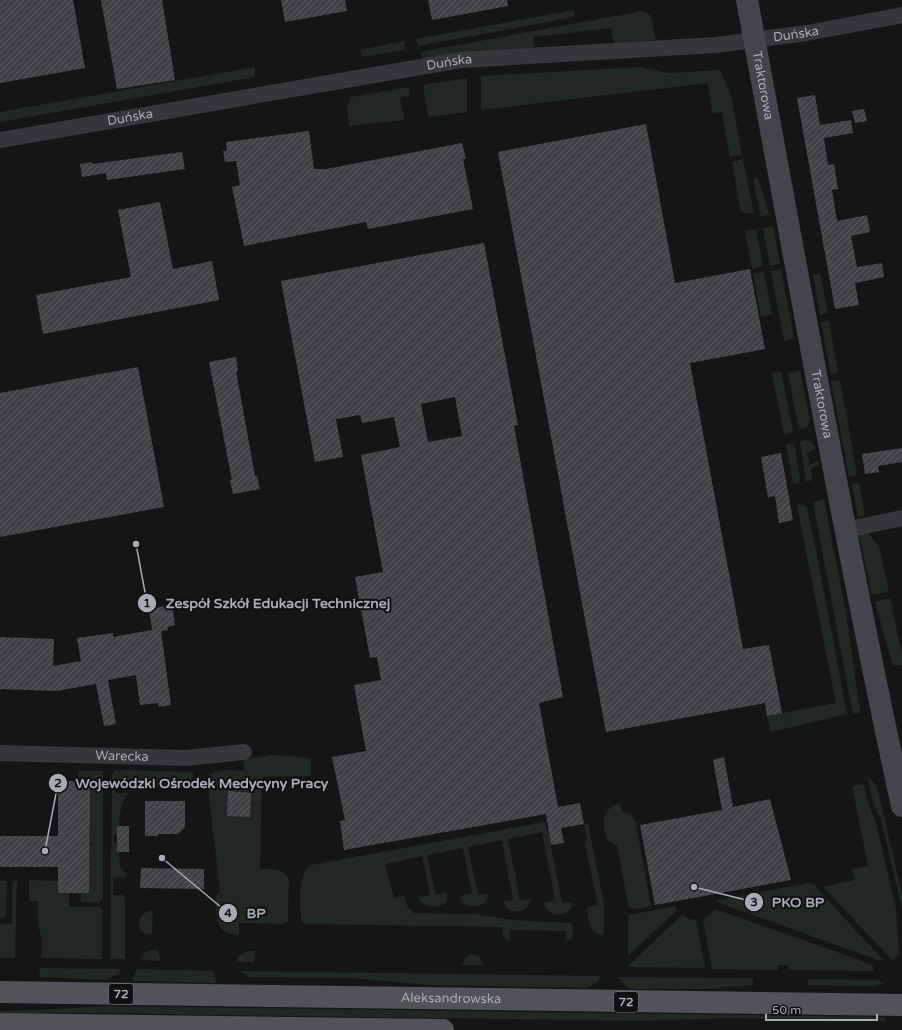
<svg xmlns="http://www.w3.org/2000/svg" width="902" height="1030" font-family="'Varela Round',sans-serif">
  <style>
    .green { fill: #212823 }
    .building { fill: url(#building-hatch); fill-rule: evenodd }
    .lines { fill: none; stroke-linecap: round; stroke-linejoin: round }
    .street { stroke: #36363b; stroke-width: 16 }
    .secondary { stroke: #44454a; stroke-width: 22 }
    .primary { stroke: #525359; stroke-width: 22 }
    .labels { text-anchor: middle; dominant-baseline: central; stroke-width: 4; stroke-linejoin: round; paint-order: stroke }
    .shield { fill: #101011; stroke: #7a7c83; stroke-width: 1 }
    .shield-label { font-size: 12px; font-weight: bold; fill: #a8aab4 }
    .street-label { font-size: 13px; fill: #a8aab4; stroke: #101011 }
    .leader { fill: none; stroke: #a8aab4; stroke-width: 1.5 }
    .callout-dot { fill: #a8aab4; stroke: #101011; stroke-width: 1.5 }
    .mark-label { font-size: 12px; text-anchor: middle; font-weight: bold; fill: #111 }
    .callout-label { font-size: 14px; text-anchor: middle; font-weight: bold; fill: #a8aab4; stroke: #101011; stroke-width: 4; stroke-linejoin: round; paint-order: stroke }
  </style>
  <defs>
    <pattern id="building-hatch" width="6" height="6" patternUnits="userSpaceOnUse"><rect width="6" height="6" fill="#424246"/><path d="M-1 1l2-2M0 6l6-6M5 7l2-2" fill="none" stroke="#5a5b5e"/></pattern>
  </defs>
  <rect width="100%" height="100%" fill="#151516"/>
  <g class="green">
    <polygon points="574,10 574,17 418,46 416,39"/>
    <polygon points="643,11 650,15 656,40 614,44 611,28 533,37 534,48 459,53 423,59 420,52"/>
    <polygon points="404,41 405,50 362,57 360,50"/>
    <polygon points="255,67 255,77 0,122 0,112"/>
    <polygon points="641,67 669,73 720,70 731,95 742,155 730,157 722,112 712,113 708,83 481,110 481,76"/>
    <polygon points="467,78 467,112 428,117 423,85"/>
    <polygon points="409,87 410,96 400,98 404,120 349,126 347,107 351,97"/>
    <polygon points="743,159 754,214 741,212 732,162"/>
    <polygon points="758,178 769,214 761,217 753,179"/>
    <polygon points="773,226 780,264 770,266 763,228"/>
    <polygon points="756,229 763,266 752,269 745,231"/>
    <polygon points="781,269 794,339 784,341 771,271"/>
    <polygon points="764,272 772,314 761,317 753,274"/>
    <polygon points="820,274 828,313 820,315 813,275"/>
    <polygon points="829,320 838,373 831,375 821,322"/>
    <polygon points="800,370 810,421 806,428 799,430 788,373"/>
    <polygon points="781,372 793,432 784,434 772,373"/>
    <polygon points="840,380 857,475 849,477 831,381"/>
    <polygon points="806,440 811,441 816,448 807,453 810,465 819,460 819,464 811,469 812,480 806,482 800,442"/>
    <polygon points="794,443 800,481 799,483 793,484 786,444"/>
    <polygon points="859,483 865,515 858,517 852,484"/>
    <polygon points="824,500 846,613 860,713 853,714 813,502"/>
    <polygon points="803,504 807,508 817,556 847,714 771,732 767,716 836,703 797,505"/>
    <polygon points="868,532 879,547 889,591 874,595 871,593 859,534"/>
    <polygon points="890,598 902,655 902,665 893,666 875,602"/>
    <path d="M 270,755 L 294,756 L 311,759 L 311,776 L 262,777 L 260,869 C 273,870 281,867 289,879 L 288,921 L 283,924 L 239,923 L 239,935 C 215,934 217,919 215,900 L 216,896 L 220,891 L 207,778 C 216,767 232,771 245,771 L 243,760 Z"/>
    <path d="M 117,770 L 192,772 C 195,777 191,781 189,786 L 184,787 L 145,787 L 133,791 L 133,785 L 115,785 L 115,793 L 129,793 C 118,805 121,820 117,835 L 114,835 L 114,843 L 117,843 L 119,852 L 120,866 L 126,875 L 126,877 L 113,878 L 113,895 L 123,895 L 125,898 L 125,959 L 110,959 L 112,775 L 114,771 Z"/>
    <polygon points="78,771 103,771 103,897 99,903 81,902 81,893 88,893"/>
    <polygon points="868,778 872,780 877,787 902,894 902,908 881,819 873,803"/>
    <polygon points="863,784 871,811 876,823 896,909 899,951 899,955 893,961 823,887 855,880 852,869 868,866 852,786"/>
    <path d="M 620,803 L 622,812 C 629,812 633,817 636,823 L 651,906 L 634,909 L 629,907 L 628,904 L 617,846 L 607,839 C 603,821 600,810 620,803 Z"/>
    <path d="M 545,822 L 547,831 L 548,831 L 562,903 L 573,902 L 571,908 C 562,918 548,917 544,903 L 555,900 L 542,832 L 508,839 L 520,900 L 531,899 C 528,912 518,914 507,909 L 503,901 L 513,900 L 502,840 L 468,847 L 478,895 L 489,894 L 485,903 C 475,908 463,908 460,896 L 472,893 L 463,848 L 427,855 L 436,895 L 447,893 L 447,901 C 439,910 423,908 418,897 L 430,895 L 422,856 L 385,864 L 394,898 L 404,896 L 408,908 L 414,913 L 473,914 L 513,920 L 571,923 C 573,930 576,940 566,941 L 566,931 L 510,930 L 509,941 L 503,937 L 502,927 L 305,924 L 301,921 C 301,906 297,873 311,865 Z"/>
    <path d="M 588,824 L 604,904 L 604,932 L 602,935 C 588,934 589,918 587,907 L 598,905 L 585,844 L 587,839 L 584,825 Z"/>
    <polygon points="29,880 58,881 58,893 69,893 69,907 99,907 102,910 102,959 41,958 42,941 38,924 38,901 29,901"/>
    <polygon points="0,881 7,881 6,914 3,918 0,918"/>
    <polygon points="13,881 17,881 15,958 0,958 0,924 12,924"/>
    <polygon points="808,883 814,885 883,960 878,960 717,902 718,900"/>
    <polygon points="675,906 677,910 628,956 629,915"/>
    <polygon points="715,909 865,962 873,966 874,971 788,970 788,965 778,965 778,970 712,969 703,919 709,916"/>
    <path d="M 149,911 L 153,911 L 152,934 L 143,933 L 139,927 C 139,919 141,914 149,911 Z"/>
    <polygon points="682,915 689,919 696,920 705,968 627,967"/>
    <polygon points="151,950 157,950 161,961 140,960 144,953"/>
    <polygon points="247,951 255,951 254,962 236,962 238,957"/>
    <path d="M 473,954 C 478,956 483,958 483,965 L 462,965 C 463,959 467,956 473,954 Z"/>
    <polygon points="40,968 122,969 118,974 105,980 39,977"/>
    <polygon points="137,969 213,971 217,983 132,981"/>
    <polygon points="240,971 601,976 598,982 587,988 427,985 352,978 249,977"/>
    <polygon points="618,977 753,978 753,985 705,989 631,989 626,986"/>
    <polygon points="808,979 879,980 885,983 873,986 808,985"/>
    <polygon points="104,1006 885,1017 885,1021 730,1018 641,1021 90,1013 0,1013 0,1011 41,1010"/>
  </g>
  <g class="building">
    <polygon points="0,0 73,0 85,68 0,83"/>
    <polygon points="101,0 162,0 175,80 117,89"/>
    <polygon points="281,0 345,0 347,11 285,22"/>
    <polygon points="428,0 507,0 508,6 432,20"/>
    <polygon points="815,95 820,125 851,120 853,133 824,138 828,165 834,164 838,189 832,190 837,221 867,215 870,232 851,236 857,267 882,263 884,277 855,283 859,305 835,309 797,98"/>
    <polygon points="864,109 867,121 855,123 852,111"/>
    <polygon points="646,124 675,283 750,269 765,349 690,363 743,649 769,645 782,713 767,716 765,703 606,732 498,152"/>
    <polygon points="309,131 314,169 326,169 462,143 466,159 463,159 473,209 368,229 366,222 244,246 232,187 240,185 236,161 225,162 223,151 227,151 226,142"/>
    <polygon points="182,152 185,169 107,180 106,173 82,177 80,164 92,162 92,164"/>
    <polygon points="160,202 173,269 212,261 219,300 43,334 36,295 131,277 118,210"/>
    <path d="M 484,243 L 518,425 L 514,426 L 563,697 L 539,703 L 558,807 L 580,803 L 584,824 L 561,828 L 564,843 L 551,845 L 546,814 L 344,850 L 340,821 L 345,820 L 332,757 L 366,751 L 354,685 L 381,680 L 377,657 L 370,658 L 355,577 L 383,572 L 361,455 L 400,447 L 394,417 L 362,423 L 360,415 L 336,419 L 343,457 L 315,462 L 281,281 ZM 455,397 L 462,436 L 428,442 L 421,404 Z"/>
    <polygon points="236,357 238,371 236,371 255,476 257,476 260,489 233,494 230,480 232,480 209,362"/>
    <polygon points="138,367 164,507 0,537 0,393"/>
    <polygon points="902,448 902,462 878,466 879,472 865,474 862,454"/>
    <polygon points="781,453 793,520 779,523 775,496 768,497 761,457"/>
    <polygon points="172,605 175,625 168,627 168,630 161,631 171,705 159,707 158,703 140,705 136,675 108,680 116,724 104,726 96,684 56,691 0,689 0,637 54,639 53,666 81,661 77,638 113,633 113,637 152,630 149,609"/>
    <polygon points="724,757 733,807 770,799 791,880 655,905 640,825 722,810 713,760"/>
    <polygon points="58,781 90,781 89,893 58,893 58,867 0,867 0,836 58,836"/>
    <polygon points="228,791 251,793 250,817 227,816"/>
    <polygon points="145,801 185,801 185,827 178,834 158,834 158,836 145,836"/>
    <rect x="117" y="826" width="12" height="26"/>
    <polygon points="141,868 204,869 204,889 140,888"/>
  </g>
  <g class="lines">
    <g class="street">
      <path id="s1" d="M 0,140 L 461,60 L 716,45 L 807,33 L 902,15"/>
      <polyline points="845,530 902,518"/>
      <path id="s2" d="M 0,753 L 186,758 L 244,752"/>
    </g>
    <path class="secondary" id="s3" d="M 747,0 C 797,269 844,539 902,806"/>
    <g class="primary">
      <path id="s4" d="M 0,992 L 902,1005"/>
      <polyline points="0,1024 443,1030"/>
    </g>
  </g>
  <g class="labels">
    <g class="shield">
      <rect x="109" y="984" width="24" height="20" rx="3"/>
      <rect x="614" y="992" width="24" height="20" rx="3"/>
    </g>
    <g class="shield-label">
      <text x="121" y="994">72</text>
      <text x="626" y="1002">72</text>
    </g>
    <g class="street-label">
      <text stroke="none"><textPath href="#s1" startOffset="804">Duńska</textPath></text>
      <text stroke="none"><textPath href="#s1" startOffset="456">Duńska</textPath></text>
      <text stroke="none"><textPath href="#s3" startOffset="87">Traktorowa</textPath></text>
      <text stroke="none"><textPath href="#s1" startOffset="132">Duńska</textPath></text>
      <text stroke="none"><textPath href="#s3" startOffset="411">Traktorowa</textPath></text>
      <text stroke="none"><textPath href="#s2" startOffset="122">Warecka</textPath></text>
      <text stroke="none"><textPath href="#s4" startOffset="451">Aleksandrowska</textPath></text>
    </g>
  </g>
  <path class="leader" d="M136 544L147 603M45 851L58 783M694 887L754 902M162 858L228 913"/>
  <g class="callout-dot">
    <circle cx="136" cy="544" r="4"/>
    <circle cx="45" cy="851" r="4"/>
    <circle cx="694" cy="887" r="4"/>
    <circle cx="162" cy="858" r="4"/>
    <circle cx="147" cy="603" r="10"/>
    <circle cx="58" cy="783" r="10"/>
    <circle cx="754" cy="902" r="10"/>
    <circle cx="228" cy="913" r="10"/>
  </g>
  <g class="mark-label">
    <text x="147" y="607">1</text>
    <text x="58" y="787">2</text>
    <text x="754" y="906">3</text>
    <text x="228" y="917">4</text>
  </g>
  <g class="callout-label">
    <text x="278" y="608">Zespół Szkół Edukacji Technicznej</text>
    <text x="202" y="788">Wojewódzki Ośrodek Medycyny Pracy</text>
    <text x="798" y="907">PKO BP</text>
    <text x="256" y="918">BP</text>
  </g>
  <path d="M766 1014v6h111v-6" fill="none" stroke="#a8aab4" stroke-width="2"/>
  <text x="772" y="1014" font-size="12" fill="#a8aab4" stroke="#101011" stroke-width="3" paint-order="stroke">50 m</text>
</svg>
